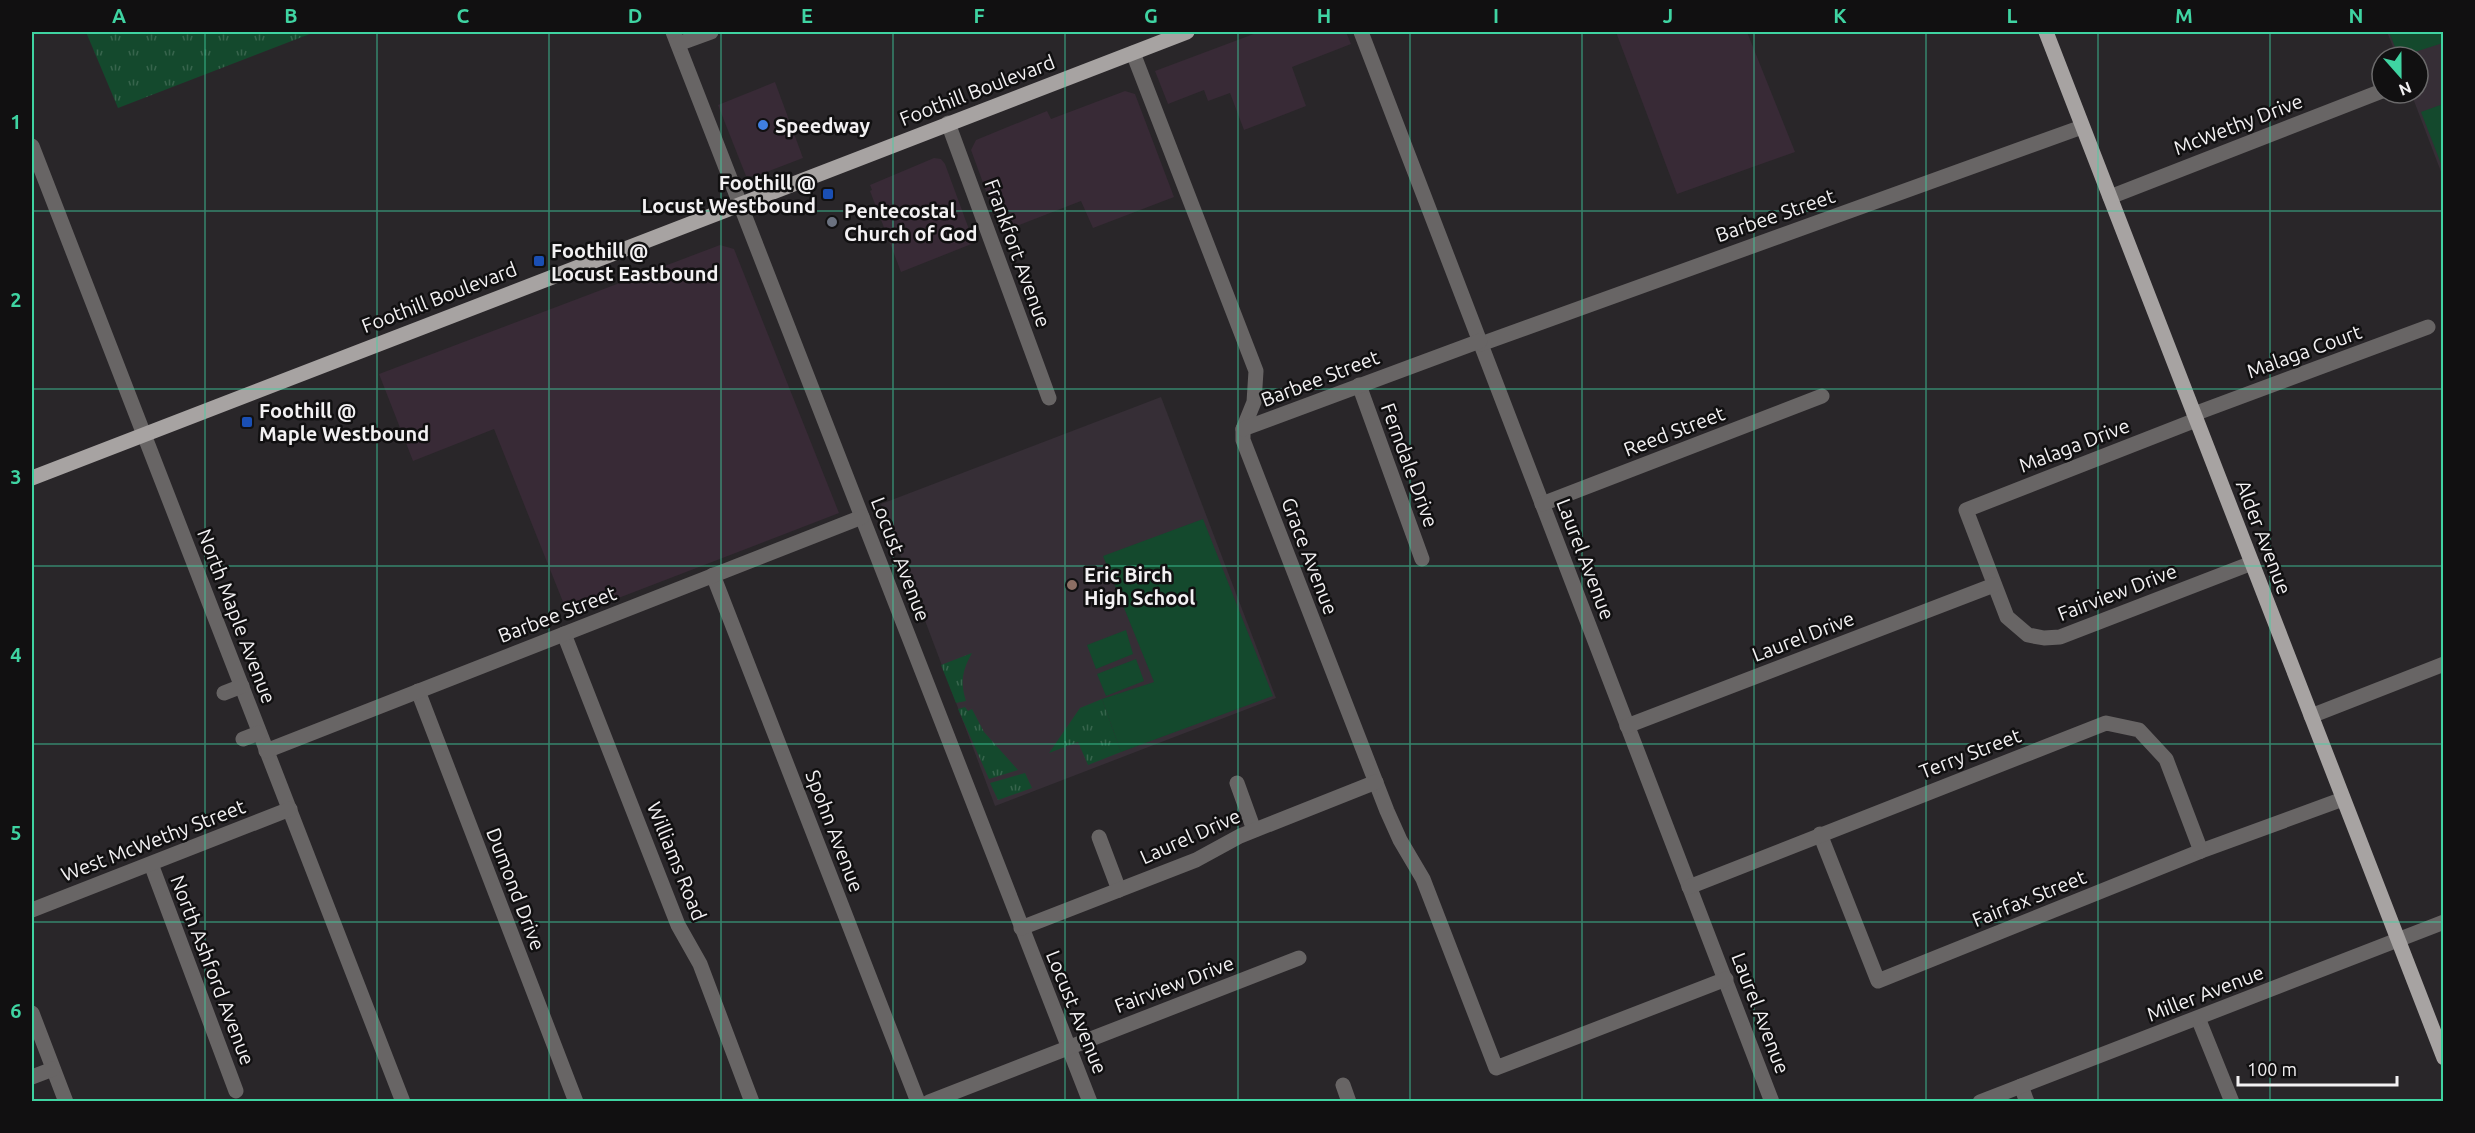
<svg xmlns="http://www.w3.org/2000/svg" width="2475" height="1133" font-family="Ubuntu,sans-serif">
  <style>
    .commercial { fill: #382a36 }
    .built { fill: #362e36 }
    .grass { fill: url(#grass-tufts) }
    .pitch { fill: #14492d }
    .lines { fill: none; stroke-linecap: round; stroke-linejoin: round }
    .minor { stroke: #686565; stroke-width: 15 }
    .major { stroke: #a7a3a2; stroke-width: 15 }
    .grid { fill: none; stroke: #3fd4a2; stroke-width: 1.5; stroke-opacity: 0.55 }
    .shop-dot { fill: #3f7fe0; stroke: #111011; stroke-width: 2 }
    .transit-dot { fill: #1a4fb4; stroke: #111011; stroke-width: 2 }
    .worship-dot { fill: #6b7280; stroke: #111011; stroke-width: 2 }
    .education-dot { fill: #8d6e63; stroke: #111011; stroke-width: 2 }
    .labels { text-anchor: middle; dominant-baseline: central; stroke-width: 5; stroke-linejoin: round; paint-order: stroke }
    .street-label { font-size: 20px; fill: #f3f1f3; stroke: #111011 }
    .poi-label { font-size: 20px; font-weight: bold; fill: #f3f1f3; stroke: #111011; text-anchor: start }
    .neatline { fill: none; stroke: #3fd4a2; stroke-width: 2 }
    .grid-label { font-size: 20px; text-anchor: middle; font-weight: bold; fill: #3fd4a2 }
  </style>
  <defs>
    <pattern id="grass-tufts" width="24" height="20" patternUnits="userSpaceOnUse" patternTransform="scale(1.5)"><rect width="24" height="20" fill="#14492d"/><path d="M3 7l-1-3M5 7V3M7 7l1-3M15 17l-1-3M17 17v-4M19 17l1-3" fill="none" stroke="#37644c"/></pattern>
  </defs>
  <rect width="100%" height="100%" fill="#292629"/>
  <g class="commercial">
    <polygon points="1259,32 1346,32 1351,44 1292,67 1306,106 1244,130 1230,93 1208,101 1204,90 1168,104 1155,71"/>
    <polygon points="1616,32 1747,32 1795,152 1677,194"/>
    <polygon points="775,82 803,158 756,176 746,176 718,105"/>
    <polygon points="1125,91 1135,94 1174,197 1093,228 1081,201 1001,232 971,150 976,140 1047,111 1051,119"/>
    <polygon points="934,158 941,159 945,164 974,243 901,272 870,191 872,190 870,185"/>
    <polygon points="720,245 734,249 839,513 569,617 494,429 413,461 379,374"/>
  </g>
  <g class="built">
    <polygon points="2387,32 2443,32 2443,177 2411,93 2418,93 2418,57 2397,57"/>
    <polygon points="1161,397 1276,698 995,806 881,504"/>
  </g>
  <g class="grass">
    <polygon points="86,32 315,32 118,108"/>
    <path d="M 972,653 C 962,670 960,683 966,701 L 956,703 L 941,665 Z"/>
    <polygon points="1102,699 1121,752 1088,765 1078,742 1049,753 1080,708"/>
    <polygon points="965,707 968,711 972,709 984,732 1018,770 989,779 958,709"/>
    <polygon points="1025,773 1032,788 998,800 990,783"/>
  </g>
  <g class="pitch">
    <polygon points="2389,32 2443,32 2443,43 2399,57"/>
    <polygon points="2443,104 2443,169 2421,112"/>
    <polygon points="1203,519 1273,696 1121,752 1102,699 1154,682 1103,556"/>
    <polygon points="1126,630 1133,654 1096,669 1087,645"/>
    <polygon points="1136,659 1144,681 1106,696 1097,674"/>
  </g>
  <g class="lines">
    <g class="minor">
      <polyline points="673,32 1090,1102"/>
      <polyline points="1361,32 1772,1102"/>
      <polyline points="678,44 711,32"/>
      <polyline points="1133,53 1256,371 1254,402 1243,429 1243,440 1387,811 1400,840 1423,879 1496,1068 1726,979"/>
      <polyline points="948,123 1049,398"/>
      <polyline points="32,146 403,1102"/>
      <polyline points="2110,197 2382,91"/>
      <polyline points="1481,344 2082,127"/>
      <polyline points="1359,385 1422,559"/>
      <polyline points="2194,414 2428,327"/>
      <polyline points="2196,420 1966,510 2007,617 2028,635 2044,638 2060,637 2252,563"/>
      <polyline points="1243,429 1480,341"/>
      <polyline points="1542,504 1822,396"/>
      <polyline points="713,575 918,1102"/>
      <polyline points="564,634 678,925 700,964 752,1102"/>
      <polyline points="418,691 576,1102"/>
      <polyline points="224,693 242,686"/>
      <polyline points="2311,716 2444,664"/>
      <polyline points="1627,726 1994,585"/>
      <polyline points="243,739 259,733"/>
      <polyline points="266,751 862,517"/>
      <polyline points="1237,783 1254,830"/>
      <polyline points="1820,834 1878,981 2201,851 2343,799"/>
      <polyline points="1099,837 1119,890"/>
      <polyline points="151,864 236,1091"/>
      <polyline points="1689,887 2106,723 2139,730 2166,759 2201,851"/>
      <polyline points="32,910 290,809"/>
      <polyline points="1021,928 1196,860 1240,836 1376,782"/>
      <polyline points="32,1013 66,1102"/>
      <polyline points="2198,1018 2232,1102"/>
      <polyline points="32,1077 53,1069"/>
      <polyline points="1343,1085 1349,1102"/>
      <polyline points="2021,1086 2027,1102"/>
      <polyline points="929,1102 1299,958"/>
      <polyline points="1980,1102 2444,922"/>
    </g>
    <g class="major">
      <polyline points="2046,32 2444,1058"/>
      <polyline points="32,478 1187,32"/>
    </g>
  </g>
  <path class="grid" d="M 205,32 L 205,1102M 377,32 L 377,1102M 549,32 L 549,1102M 721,32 L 721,1102M 893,32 L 893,1102M 1065,32 L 1065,1102M 1238,32 L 1238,1102M 1410,32 L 1410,1102M 1582,32 L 1582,1102M 1754,32 L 1754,1102M 1926,32 L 1926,1102M 2098,32 L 2098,1102M 2270,32 L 2270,1102M 32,211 L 2444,211M 32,389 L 2444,389M 32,566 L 2444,566M 32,744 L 2444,744M 32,922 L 2444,922"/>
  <circle class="shop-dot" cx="763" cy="125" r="6"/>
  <g class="transit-dot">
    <rect x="822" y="188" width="12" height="12" rx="3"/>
    <rect x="533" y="255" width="12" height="12" rx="3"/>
    <rect x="241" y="416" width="12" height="12" rx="3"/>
  </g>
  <circle class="worship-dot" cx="832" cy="222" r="6"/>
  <circle class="education-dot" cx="1072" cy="585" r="6"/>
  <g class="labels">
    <g class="street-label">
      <text transform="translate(977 90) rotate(-21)">Foothill Boulevard</text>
      <text transform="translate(2238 124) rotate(-21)">McWethy Drive</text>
      <text transform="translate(1775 215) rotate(-19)">Barbee Street</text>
      <text transform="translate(1018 253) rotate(70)">Frankfort Avenue</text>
      <text transform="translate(439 297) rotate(-21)">Foothill Boulevard</text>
      <text transform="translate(2304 351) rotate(-20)">Malaga Court</text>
      <text transform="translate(1320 378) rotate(-21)">Barbee Street</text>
      <text transform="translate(1674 431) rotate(-21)">Reed Street</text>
      <text transform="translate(2074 445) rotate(-21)">Malaga Drive</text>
      <text transform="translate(1410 465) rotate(70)">Ferndale Drive</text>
      <text transform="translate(2264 537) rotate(69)">Alder Avenue</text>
      <text transform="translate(1310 556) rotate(69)">Grace Avenue</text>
      <text transform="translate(901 559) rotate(69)">Locust Avenue</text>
      <text transform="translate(1586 559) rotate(69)">Laurel Avenue</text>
      <text transform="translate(2117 592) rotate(-21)">Fairview Drive</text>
      <text transform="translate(557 614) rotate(-21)">Barbee Street</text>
      <text transform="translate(237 616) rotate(69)">North Maple Avenue</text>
      <text transform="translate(1803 636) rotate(-21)">Laurel Drive</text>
      <text transform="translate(1970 753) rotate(-21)">Terry Street</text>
      <text transform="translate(835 831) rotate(69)">Spohn Avenue</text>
      <text transform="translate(1190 836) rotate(-24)">Laurel Drive</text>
      <text transform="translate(153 840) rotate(-21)">West McWethy Street</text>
      <text transform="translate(677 861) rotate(68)">Williams Road</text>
      <text transform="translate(516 889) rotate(69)">Dumond Drive</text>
      <text transform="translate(2029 898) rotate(-22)">Fairfax Street</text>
      <text transform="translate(213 970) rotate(69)">North Ashford Avenue</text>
      <text transform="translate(1174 984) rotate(-21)">Fairview Drive</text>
      <text transform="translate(2205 993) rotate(-21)">Miller Avenue</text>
      <text transform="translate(1077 1012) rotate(68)">Locust Avenue</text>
      <text transform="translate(1761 1013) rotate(69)">Laurel Avenue</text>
    </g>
    <g class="poi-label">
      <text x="775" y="125">Speedway</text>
      <text x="816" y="182" text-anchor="end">Foothill @<tspan x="816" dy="23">Locust Westbound</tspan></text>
      <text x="844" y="210">Pentecostal<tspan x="844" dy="23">Church of God</tspan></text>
      <text x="551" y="250">Foothill @<tspan x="551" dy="23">Locust Eastbound</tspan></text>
      <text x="259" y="410">Foothill @<tspan x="259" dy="23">Maple Westbound</tspan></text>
      <text x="1084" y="574">Eric Birch<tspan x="1084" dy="23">High School</tspan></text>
    </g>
  </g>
  <rect width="2475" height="1133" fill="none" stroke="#111011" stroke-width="66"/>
  <g transform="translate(2400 75) rotate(159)"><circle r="28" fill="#111011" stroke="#6b6a6b" stroke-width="1.5"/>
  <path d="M0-4.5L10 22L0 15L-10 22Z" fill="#3fd4a2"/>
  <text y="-9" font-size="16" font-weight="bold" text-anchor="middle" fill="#f3f1f3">N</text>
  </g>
  <path d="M2238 1076v9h159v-9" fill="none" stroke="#f3f1f3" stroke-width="3"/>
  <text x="2247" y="1076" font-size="18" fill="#f3f1f3" stroke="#111011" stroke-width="4.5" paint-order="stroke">100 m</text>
  <rect x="33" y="33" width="2409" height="1067" class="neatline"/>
  <g class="grid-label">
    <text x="119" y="23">A</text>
    <text x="291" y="23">B</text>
    <text x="463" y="23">C</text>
    <text x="635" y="23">D</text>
    <text x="807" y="23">E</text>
    <text x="979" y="23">F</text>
    <text x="1151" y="23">G</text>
    <text x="1324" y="23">H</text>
    <text x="1496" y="23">I</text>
    <text x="1668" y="23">J</text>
    <text x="1840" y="23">K</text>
    <text x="2012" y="23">L</text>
    <text x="2184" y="23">M</text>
    <text x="2356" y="23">N</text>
    <text x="16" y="129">1</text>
    <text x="16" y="307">2</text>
    <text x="16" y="484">3</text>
    <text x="16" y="662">4</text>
    <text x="16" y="840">5</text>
    <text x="16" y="1018">6</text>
  </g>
</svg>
